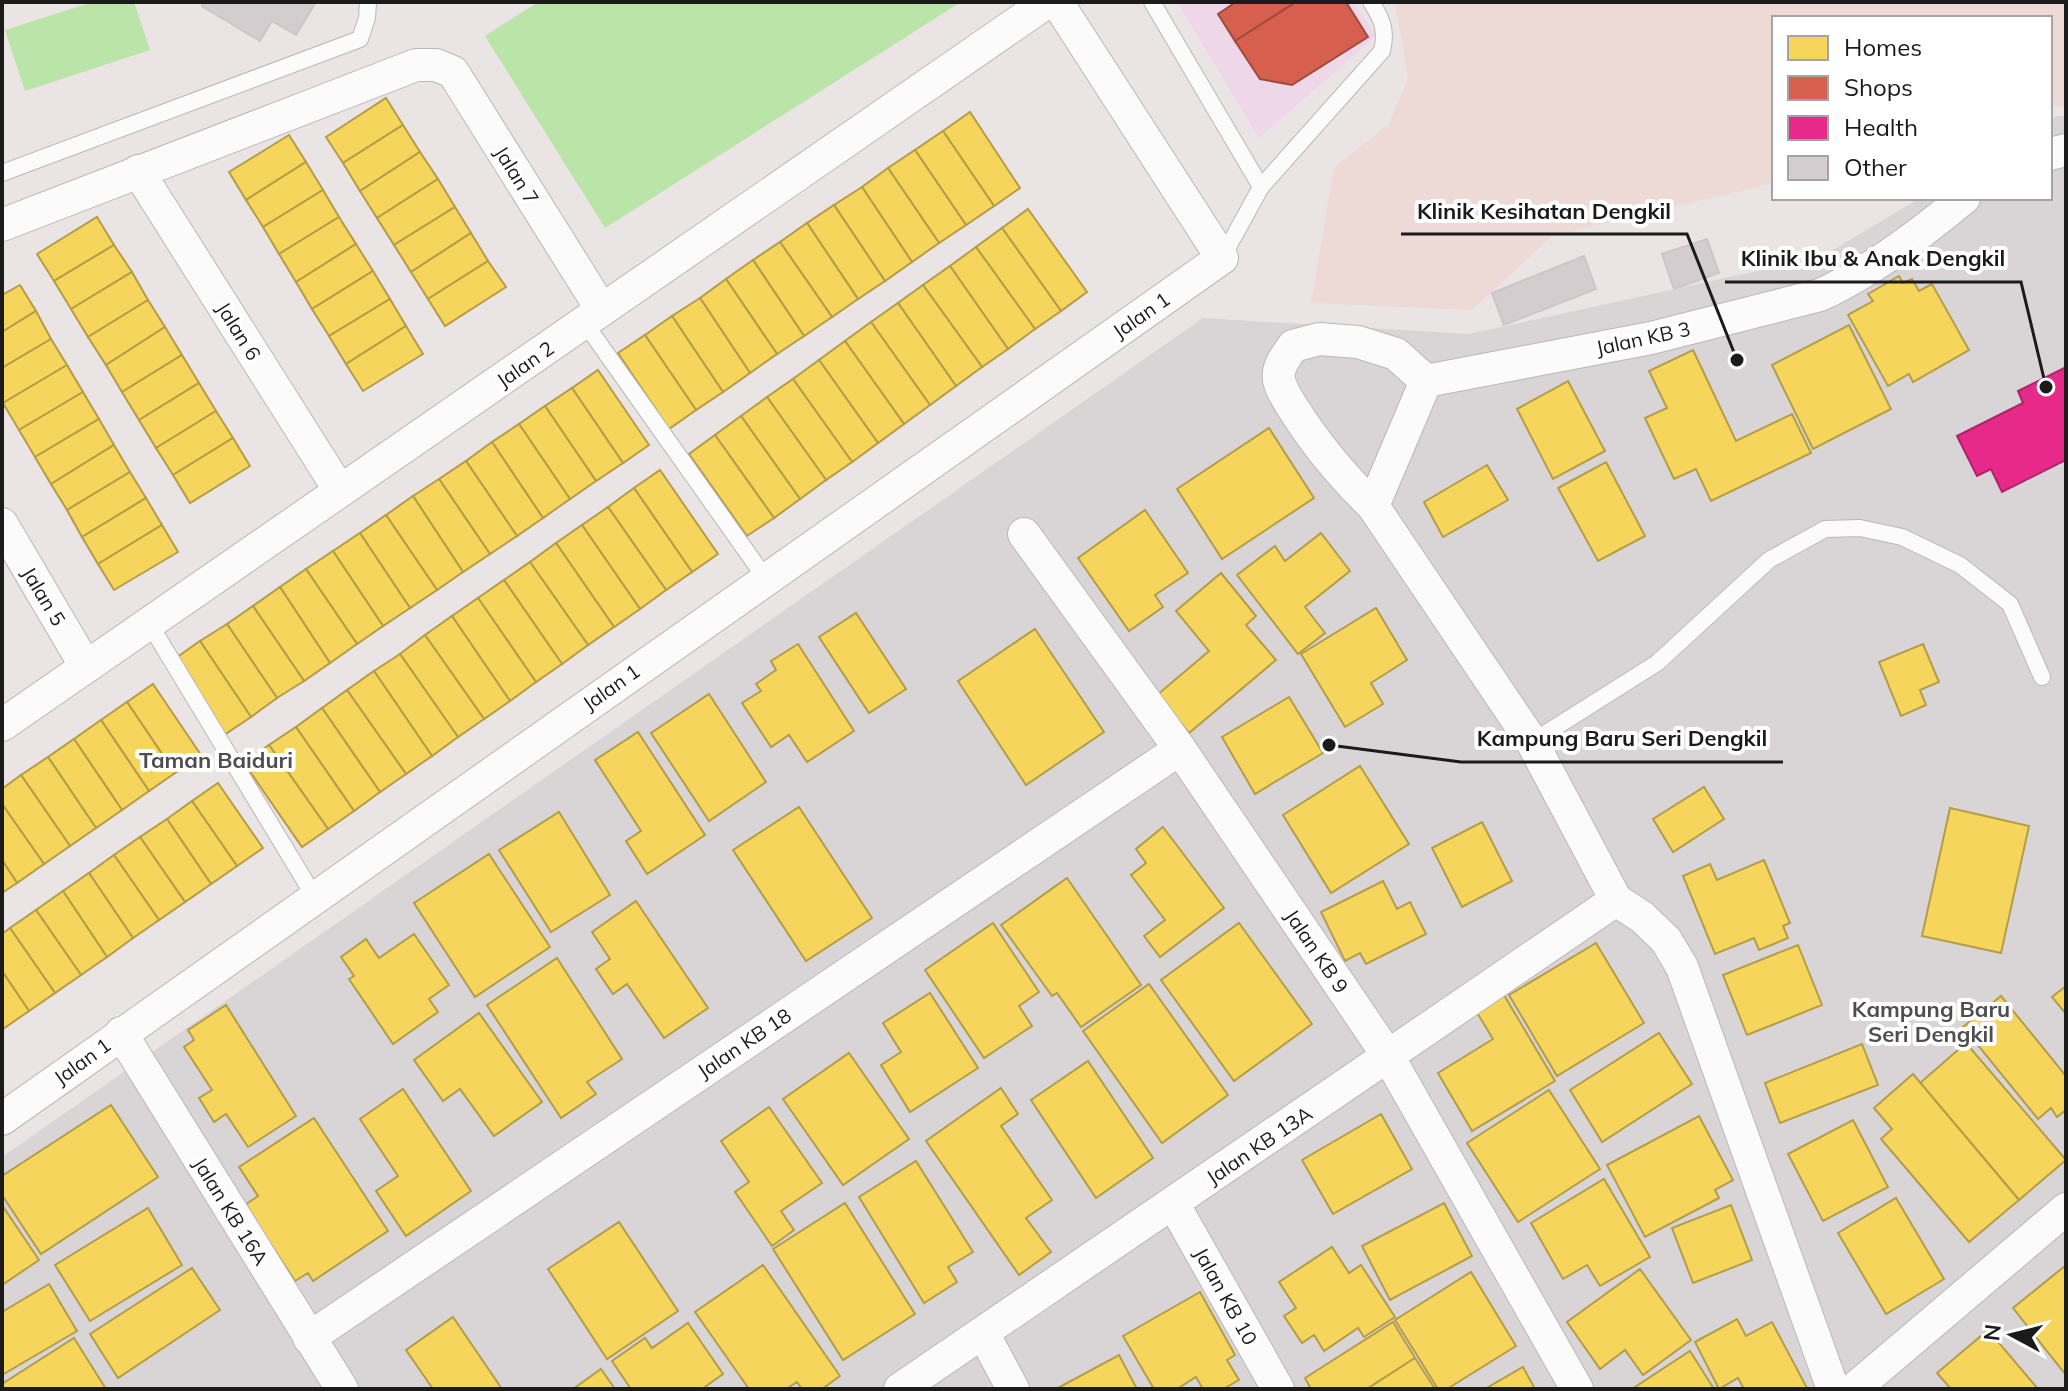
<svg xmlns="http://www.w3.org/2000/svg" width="2068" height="1391" font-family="Mulish,sans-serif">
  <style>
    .residential { fill: #d9d5d6 }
    .commercial { fill: #eed7e8 }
    .farmland { fill: #eddad6 }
    .pitch { fill: #bae4a8 }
    .homes { fill: #f6d55c; stroke: #b49d48; stroke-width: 2 }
    .shops { fill: #d6604d; stroke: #9e4b3e; stroke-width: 2 }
    .health { fill: #e7298a; stroke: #aa2569; stroke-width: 2 }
    .building { fill: #d3cdcf; stroke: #cdc5c8; stroke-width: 2 }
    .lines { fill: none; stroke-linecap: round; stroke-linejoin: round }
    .service-casing { stroke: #bab7b7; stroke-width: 18 }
    .minor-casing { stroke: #bab7b7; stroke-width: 34 }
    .service { stroke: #fcfbfb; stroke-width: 16 }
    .minor { stroke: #fcfbfb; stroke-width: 32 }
    .labels { text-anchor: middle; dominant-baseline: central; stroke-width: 8; stroke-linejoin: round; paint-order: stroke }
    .street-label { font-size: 20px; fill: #1b1b1b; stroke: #fff }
    .neighbourhood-label { font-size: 22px; font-weight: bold; fill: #4e4e4e; stroke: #fff }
    .leader { fill: none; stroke: #1b1b1b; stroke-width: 3 }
    .callout-dot { fill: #1b1b1b; stroke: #fff; stroke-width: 3 }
    .callout-label { font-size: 22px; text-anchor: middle; font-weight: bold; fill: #1b1b1b; stroke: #fff; stroke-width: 8; stroke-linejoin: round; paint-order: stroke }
  </style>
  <rect width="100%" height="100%" fill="#eae4e5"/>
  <polygon class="residential" points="2057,116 2066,116 2066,1389 2,1389 2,1157 1203,318 1469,334 1821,257 1920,198 2050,198 2050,121"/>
  <polygon class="commercial" points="1177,2 1354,2 1376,36 1259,138"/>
  <polygon class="farmland" points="1395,2 2066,2 2066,107 2050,106 2050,18 1774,18 1774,183 1552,236 1472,310 1311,303 1334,168 1389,124 1408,78"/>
  <g class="pitch">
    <polygon points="93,2 134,2 150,50 25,91 5,30"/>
    <polygon points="538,2 961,2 605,228 485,36"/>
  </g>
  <g class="homes">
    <polygon points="386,98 403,125 343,163 326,137"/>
    <polygon points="970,112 1020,188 994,206 943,131"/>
    <polygon points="403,125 420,152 360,191 343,163"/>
    <polygon points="943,131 994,206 966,225 915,150"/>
    <polygon points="289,135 306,162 246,200 229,172"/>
    <polygon points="915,150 966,225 939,243 888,168"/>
    <polygon points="420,152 438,179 377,218 360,191"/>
    <polygon points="306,162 323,190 263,227 246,200"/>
    <polygon points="888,168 939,243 912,262 862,187"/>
    <polygon points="438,179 455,207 394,245 377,218"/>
    <polygon points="862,187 912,262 885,281 834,205"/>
    <polygon points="323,190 339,217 279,254 263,227"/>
    <polygon points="834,205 885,281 858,299 807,223"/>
    <polygon points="455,207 471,233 411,272 394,245"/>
    <polygon points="1028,209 1087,292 1061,311 1002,228"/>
    <polygon points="97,217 114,245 54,281 37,254"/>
    <polygon points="339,217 356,244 296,282 279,254"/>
    <polygon points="807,223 858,299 832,317 780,242"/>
    <polygon points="1002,228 1061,311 1035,329 976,247"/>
    <polygon points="471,233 488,261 428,299 411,272"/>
    <polygon points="780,242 832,317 804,336 753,260"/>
    <polygon points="356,244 373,271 312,309 296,282"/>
    <polygon points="114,245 132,272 71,309 54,281"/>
    <polygon points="976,247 1035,329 1008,349 950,266"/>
    <polygon points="753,260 804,336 777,354 726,279"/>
    <polygon points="488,261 506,287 445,326 428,299"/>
    <polygon points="950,266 1008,349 982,367 923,285"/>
    <polygon points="373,271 390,299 329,336 312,309"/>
    <polygon points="132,272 148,300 88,337 71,309"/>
    <polygon points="1899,276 1903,283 1912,279 1919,291 1932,284 1969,350 1913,382 1909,374 1888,386 1848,315 1873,301 1868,294"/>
    <polygon points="726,279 777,354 750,373 700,298"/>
    <polygon points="20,285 36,311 2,332 2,295"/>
    <polygon points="923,285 982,367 956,386 898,303"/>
    <polygon points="700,298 750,373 723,392 672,316"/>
    <polygon points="390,299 406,326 346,364 329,336"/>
    <polygon points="148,300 165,327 106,365 88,337"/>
    <polygon points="898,303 956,386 930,405 871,322"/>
    <polygon points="36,311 51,339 2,368 2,332"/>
    <polygon points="672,316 723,392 696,410 645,335"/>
    <polygon points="871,322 930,405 904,424 845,341"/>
    <polygon points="1849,325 1891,409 1813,449 1772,365"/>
    <polygon points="406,326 423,354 363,391 346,364"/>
    <polygon points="165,327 182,355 122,392 106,365"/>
    <polygon points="645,335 696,410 669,429 618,353"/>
    <polygon points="51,339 67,365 3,403 2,368"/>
    <polygon points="845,341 904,424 878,443 819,360"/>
    <polygon points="1693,350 1736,441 1792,414 1811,453 1711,501 1696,469 1674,479 1645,418 1667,408 1649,371"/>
    <polygon points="182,355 199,383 139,420 122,392"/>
    <polygon points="819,360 878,443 852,462 793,379"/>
    <polygon points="67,365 83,392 19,430 3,403"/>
    <polygon points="598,370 649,445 623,463 572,388"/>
    <polygon points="793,379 852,462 826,480 767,397"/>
    <polygon points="1568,381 1605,451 1553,479 1517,409"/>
    <polygon points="199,383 216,411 156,448 139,420"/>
    <polygon points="572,388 623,463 596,481 545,406"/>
    <polygon points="83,392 99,419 35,457 19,430"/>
    <polygon points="767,397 826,480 800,499 741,416"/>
    <polygon points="545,406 596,481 570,499 519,424"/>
    <polygon points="216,411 233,438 173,475 156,448"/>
    <polygon points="741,416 800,499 774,518 715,435"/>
    <polygon points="99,419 114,445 51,484 35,457"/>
    <polygon points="519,424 570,499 543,518 492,442"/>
    <polygon points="1269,428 1314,498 1222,559 1177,489"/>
    <polygon points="715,435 774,518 747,536 689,454"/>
    <polygon points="233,438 250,466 190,503 173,475"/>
    <polygon points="492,442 543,518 517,536 466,461"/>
    <polygon points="114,445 130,472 67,510 51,484"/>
    <polygon points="466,461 517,536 490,554 439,479"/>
    <polygon points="1606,462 1645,536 1598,561 1558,488"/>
    <polygon points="1487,465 1508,500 1443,537 1424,502"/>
    <polygon points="660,470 718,554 692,572 634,488"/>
    <polygon points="130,472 146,498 82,537 67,510"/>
    <polygon points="439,479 490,554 463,572 413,496"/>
    <polygon points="634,488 692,572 666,590 608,507"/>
    <polygon points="413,496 463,572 437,590 386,515"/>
    <polygon points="146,498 162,525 98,564 82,537"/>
    <polygon points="608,507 666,590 640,609 582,525"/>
    <polygon points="1145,510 1188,573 1155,595 1163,607 1129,631 1078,558"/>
    <polygon points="386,515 437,590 410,608 360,533"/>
    <polygon points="162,525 178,552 114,590 98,564"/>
    <polygon points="582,525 640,609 614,627 556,543"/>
    <polygon points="360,533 410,608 383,626 333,551"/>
    <polygon points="1321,533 1350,571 1305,607 1325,633 1298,654 1237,575 1275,546 1285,561"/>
    <polygon points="556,543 614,627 588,645 530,562"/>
    <polygon points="333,551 383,626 357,644 306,569"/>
    <polygon points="530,562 588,645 562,664 504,580"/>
    <polygon points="306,569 357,644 330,663 280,587"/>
    <polygon points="1221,573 1256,616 1246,625 1276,660 1189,733 1157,695 1209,651 1176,611"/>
    <polygon points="504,580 562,664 536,682 478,598"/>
    <polygon points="280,587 330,663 304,681 253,606"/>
    <polygon points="478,598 536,682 510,701 452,616"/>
    <polygon points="253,606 304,681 277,698 227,624"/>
    <polygon points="1376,608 1407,660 1371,683 1383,704 1345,727 1301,654"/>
    <polygon points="856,613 906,689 869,713 819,637"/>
    <polygon points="452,616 510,701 484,719 425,635"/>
    <polygon points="227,624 277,698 251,717 200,641"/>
    <polygon points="1035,629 1104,732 1026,785 958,681"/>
    <polygon points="425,635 484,719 458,737 400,654"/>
    <polygon points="200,641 251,717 224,735 173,660"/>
    <polygon points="798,644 854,731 807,762 789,735 771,747 742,703 761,691 756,684 776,670 771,661"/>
    <polygon points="1923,644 1939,682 1920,690 1926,705 1901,716 1879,662"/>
    <polygon points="400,654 458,737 432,756 374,671"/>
    <polygon points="374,671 432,756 406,774 347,690"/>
    <polygon points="153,684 201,755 175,773 127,702"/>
    <polygon points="347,690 406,774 380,792 322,708"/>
    <polygon points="709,694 766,782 709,821 651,733"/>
    <polygon points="1289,697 1323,753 1255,794 1222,737"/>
    <polygon points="127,702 175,773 149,791 101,720"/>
    <polygon points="322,708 380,792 354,811 296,727"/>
    <polygon points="101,720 149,791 122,810 74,739"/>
    <polygon points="296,727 354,811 328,829 269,745"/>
    <polygon points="638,732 705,835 647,874 626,841 641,831 595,760"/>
    <polygon points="74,739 122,810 96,828 48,757"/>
    <polygon points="269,745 328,829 302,847 244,763"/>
    <polygon points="48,757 96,828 70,846 21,775"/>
    <polygon points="1360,766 1409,844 1331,893 1283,815"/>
    <polygon points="21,775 70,846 44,864 2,804 2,789"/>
    <polygon points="218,783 263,848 237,866 192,801"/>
    <polygon points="1704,787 1724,819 1673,852 1653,819"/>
    <polygon points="192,801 237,866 211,884 167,819"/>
    <polygon points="2,804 44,864 17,883 2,860"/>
    <polygon points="799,807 872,918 806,961 733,850"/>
    <polygon points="1950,808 2029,826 2001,953 1922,936"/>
    <polygon points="559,812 610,895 551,932 499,850"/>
    <polygon points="167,819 211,884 185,902 140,837"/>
    <polygon points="1482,822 1512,881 1462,907 1432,848"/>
    <polygon points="1163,827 1224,908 1160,957 1144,936 1165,920 1131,875 1146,863 1136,849"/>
    <polygon points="140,837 185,902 159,920 114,855"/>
    <polygon points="489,854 550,947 475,997 414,903"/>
    <polygon points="114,855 159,920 133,938 89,873"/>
    <polygon points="2,860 17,883 2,893"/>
    <polygon points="1764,860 1790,923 1783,926 1788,938 1759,950 1754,938 1715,954 1683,876 1710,864 1717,880"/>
    <polygon points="89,873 133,938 107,957 63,891"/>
    <polygon points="1067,878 1141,985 1081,1027 1057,993 1052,996 1001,925"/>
    <polygon points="1383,881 1397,909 1410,902 1426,934 1366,964 1360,953 1345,961 1321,912"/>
    <polygon points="63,891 107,957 81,975 36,910"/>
    <polygon points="636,901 708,1008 664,1038 627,984 613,994 596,969 610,959 592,932"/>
    <polygon points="36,910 81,975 55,993 10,928"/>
    <polygon points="993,923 1039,992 1019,1006 1032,1026 984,1058 925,970"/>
    <polygon points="1239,923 1312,1024 1234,1081 1161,980"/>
    <polygon points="10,928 55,993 29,1011 2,971 2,934"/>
    <polygon points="414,934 449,985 429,999 438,1012 393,1044 349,979 354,976 341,957 366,939 379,958"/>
    <polygon points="1596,943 1644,1023 1557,1076 1509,995"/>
    <polygon points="1798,945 1822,1005 1747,1035 1723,975"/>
    <polygon points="557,958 622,1059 587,1082 596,1094 561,1118 487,1005"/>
    <polygon points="2,971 29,1011 3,1029 2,1027"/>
    <polygon points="1149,984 1228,1095 1162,1143 1083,1031"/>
    <polygon points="2066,986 2066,1014 2052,997"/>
    <polygon points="930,993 978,1068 910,1112 881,1065 901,1052 883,1023"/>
    <polygon points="1504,995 1555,1081 1472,1131 1438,1073 1493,1039 1476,1011"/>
    <polygon points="2001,996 2066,1076 2066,1110 2057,1117 2051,1108 2038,1119 1963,1027"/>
    <polygon points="226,1005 296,1116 248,1147 226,1114 214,1122 199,1098 212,1090 184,1047 194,1040 188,1030"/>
    <polygon points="479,1013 542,1102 494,1136 460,1089 443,1101 414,1060"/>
    <polygon points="1659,1033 1692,1084 1602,1142 1570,1090"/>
    <polygon points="1966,1043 2066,1160 2019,1200 1920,1083"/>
    <polygon points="1862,1044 1878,1085 1780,1123 1765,1083"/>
    <polygon points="849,1053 909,1139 843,1185 783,1099"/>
    <polygon points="1088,1061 1153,1158 1096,1198 1031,1100"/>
    <polygon points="1913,1074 2019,1200 1969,1242 1881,1139 1892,1129 1874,1108"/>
    <polygon points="1001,1088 1018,1114 1001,1126 1052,1200 1026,1218 1051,1252 1019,1275 926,1141"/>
    <polygon points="403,1089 471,1191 406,1236 376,1191 398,1176 360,1119"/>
    <polygon points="1549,1090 1600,1169 1518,1222 1467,1143"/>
    <polygon points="111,1105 158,1177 41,1254 2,1195 2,1176"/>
    <polygon points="769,1107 822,1183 781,1211 794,1230 772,1246 735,1192 749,1182 721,1141"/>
    <polygon points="1381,1114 1412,1169 1333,1214 1302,1160"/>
    <polygon points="1699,1116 1733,1180 1715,1190 1719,1198 1645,1237 1607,1165"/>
    <polygon points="314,1118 388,1231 313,1281 308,1273 295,1281 245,1205 258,1196 239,1167"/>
    <polygon points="1853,1120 1888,1187 1823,1221 1788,1154"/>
    <polygon points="916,1161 973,1252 948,1267 957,1282 924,1303 859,1197"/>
    <polygon points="1604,1179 1650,1257 1600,1286 1587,1265 1563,1279 1531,1223"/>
    <polygon points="1896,1198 1944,1279 1886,1314 1838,1233"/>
    <polygon points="845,1203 915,1314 843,1360 773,1249"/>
    <polygon points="1444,1203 1472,1256 1390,1300 1362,1246"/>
    <polygon points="2,1205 39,1260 2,1285"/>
    <polygon points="1731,1205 1752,1260 1693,1283 1672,1228"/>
    <polygon points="148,1208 182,1265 90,1321 55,1265"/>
    <polygon points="619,1222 678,1311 607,1359 548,1269"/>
    <polygon points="1332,1247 1349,1273 1361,1265 1395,1317 1364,1337 1358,1328 1324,1351 1314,1335 1302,1343 1284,1316 1296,1308 1279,1282"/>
    <polygon points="763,1265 840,1376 822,1389 802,1389 797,1382 786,1389 749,1389 695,1312"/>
    <polygon points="2065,1266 2066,1267 2066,1375 2013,1308"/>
    <polygon points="192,1268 220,1310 118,1378 90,1334"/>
    <polygon points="1640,1269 1691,1340 1643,1375 1625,1350 1600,1369 1567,1322"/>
    <polygon points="1471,1272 1516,1346 1447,1389 1438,1389 1395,1320"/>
    <polygon points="49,1284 77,1331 2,1375 2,1312"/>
    <polygon points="1200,1292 1235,1355 1227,1360 1239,1380 1223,1389 1203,1389 1196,1377 1177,1389 1154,1389 1123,1336"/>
    <polygon points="453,1317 502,1389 433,1389 406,1350"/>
    <polygon points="1737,1319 1746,1336 1772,1322 1807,1388 1744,1389 1738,1378 1719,1389 1695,1342"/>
    <polygon points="1393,1322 1415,1358 1367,1389 1311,1389 1305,1378"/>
    <polygon points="688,1323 723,1374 702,1389 631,1389 612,1361 645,1338 652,1348"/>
    <polygon points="1988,1330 2038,1389 1951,1389 1937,1373"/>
    <polygon points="74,1338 106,1389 2,1389 2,1384"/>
    <polygon points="1690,1351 1714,1389 1632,1389"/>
    <polygon points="1119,1355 1137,1389 1056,1389"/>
    <polygon points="1415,1358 1435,1389 1367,1389"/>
    <polygon points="1523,1367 1535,1389 1485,1389"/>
    <polygon points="601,1369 615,1389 573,1389"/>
  </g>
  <g class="shops">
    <polygon points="1236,2 1296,2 1235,41 1218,14"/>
    <polygon points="1296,2 1346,2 1368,37 1292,85 1260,79 1235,41"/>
  </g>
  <polygon class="health" points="2066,367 2066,460 2002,492 1991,469 1977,476 1957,436 2023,403 2018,391"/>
  <g class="building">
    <polygon points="204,2 316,2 296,35 272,21 260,41 202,6"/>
    <polygon points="1707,239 1719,273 1674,289 1662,254"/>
    <polygon points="1584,256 1596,289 1504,325 1492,293"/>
  </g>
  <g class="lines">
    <defs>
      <g id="service">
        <polyline points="1152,2 1261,187 1222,258"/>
        <polyline points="2,173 360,39 367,18 368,2"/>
        <path d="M 1261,187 L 1382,51 C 1387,30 1382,19 1371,2"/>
        <polyline points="584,322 766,579"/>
        <polyline points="149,623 314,896"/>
        <polyline points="1532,742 1657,663 1769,560 1825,529 1860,528 1902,537 1960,565 2010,604 2042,677"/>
      </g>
      <g id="minor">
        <polyline points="2050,154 2066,150"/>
        <polyline points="138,171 340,491"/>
        <polyline points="2,225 416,65 436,65 453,72 602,310"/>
        <path d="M 1426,381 L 1396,354 L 1358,342 L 1319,339 L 1293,346 C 1286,357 1277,366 1279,380 C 1281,390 1288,400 1293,408 C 1316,445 1341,475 1373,506 L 1532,742 L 1616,900 L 1642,917 L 1666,940 L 1682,967 L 1833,1389"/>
        <path d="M 1373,506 L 1426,381 L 1651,338 L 1820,295 C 1869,273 1923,232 1964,198"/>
        <polyline points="2,524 86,667"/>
        <polyline points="1024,534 1180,749 1388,1056 1577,1389"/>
        <polyline points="2,725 1047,2"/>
        <polyline points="121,1033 342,1389"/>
        <polyline points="2,1119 1222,258 1057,2"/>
        <polyline points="1173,1203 1278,1389"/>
        <polyline points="983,1333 1013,1389"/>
        <polyline points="309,1338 1180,749"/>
        <polyline points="900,1389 1616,900"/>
        <polyline points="1854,1389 2066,1209"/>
      </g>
    </defs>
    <use href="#service" class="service-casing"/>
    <use href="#minor" class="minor-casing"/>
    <use href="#service" class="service"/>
    <use href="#minor" class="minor"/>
  </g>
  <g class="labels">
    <g class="street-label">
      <text transform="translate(517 175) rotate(58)">Jalan 7</text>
      <text transform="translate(1141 315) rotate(-35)">Jalan 1</text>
      <text transform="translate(239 331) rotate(58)">Jalan 6</text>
      <text transform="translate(1643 338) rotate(-12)">Jalan KB 3</text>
      <text transform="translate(525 364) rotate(-35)">Jalan 2</text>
      <text transform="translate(44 596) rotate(59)">Jalan 5</text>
      <text transform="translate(611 687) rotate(-35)">Jalan 1</text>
      <text transform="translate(1317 951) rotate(56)">Jalan KB 9</text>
      <text transform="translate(744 1043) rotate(-34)">Jalan KB 18</text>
      <text transform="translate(82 1061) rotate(-36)">Jalan 1</text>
      <text transform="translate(1259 1145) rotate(-34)">Jalan KB 13A</text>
      <text transform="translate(231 1211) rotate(58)">Jalan KB 16A</text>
      <text transform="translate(1226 1296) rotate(61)">Jalan KB 10</text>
    </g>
    <g class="neighbourhood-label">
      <text x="216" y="760">Taman Baiduri</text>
      <text x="1931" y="1009">Kampung Baru<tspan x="1931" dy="25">Seri Dengkil</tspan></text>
    </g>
  </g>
  <path class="leader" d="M1737 360L1687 234H1401M2046 387L2021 282H1725M1329 745L1461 762H1783"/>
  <g class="callout-dot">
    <circle cx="1737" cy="360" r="8"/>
    <circle cx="2046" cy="387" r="8"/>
    <circle cx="1329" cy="745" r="8"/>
  </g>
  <g class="callout-label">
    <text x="1544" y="219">Klinik Kesihatan Dengkil</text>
    <text x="1873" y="266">Klinik Ibu &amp; Anak Dengkil</text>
    <text x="1622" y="746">Kampung Baru Seri Dengkil</text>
  </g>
  <rect width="2068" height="1391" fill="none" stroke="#1b1b1b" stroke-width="8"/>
  <rect x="1772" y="16" width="280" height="184" fill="#ffffff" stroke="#a4a4a4" stroke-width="2"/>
  <rect x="1788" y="36" width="40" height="24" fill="#f6d55c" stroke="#a4a4a4" stroke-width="2"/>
  <text x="1844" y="56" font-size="24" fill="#1b1b1b">Homes</text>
  <rect x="1788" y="76" width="40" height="24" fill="#d6604d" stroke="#a4a4a4" stroke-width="2"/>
  <text x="1844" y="96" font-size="24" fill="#1b1b1b">Shops</text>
  <rect x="1788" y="116" width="40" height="24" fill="#e7298a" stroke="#a4a4a4" stroke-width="2"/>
  <text x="1844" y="136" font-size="24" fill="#1b1b1b">Health</text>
  <rect x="1788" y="156" width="40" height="24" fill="#d3cdcf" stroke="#a4a4a4" stroke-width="2"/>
  <text x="1844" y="176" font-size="24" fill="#1b1b1b">Other</text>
  <g transform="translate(2012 1335) rotate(277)" stroke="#ffffff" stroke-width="6" paint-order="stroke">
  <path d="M0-6L14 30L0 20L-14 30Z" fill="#1b1b1b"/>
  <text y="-12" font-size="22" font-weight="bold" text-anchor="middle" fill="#1b1b1b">N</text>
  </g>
</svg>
